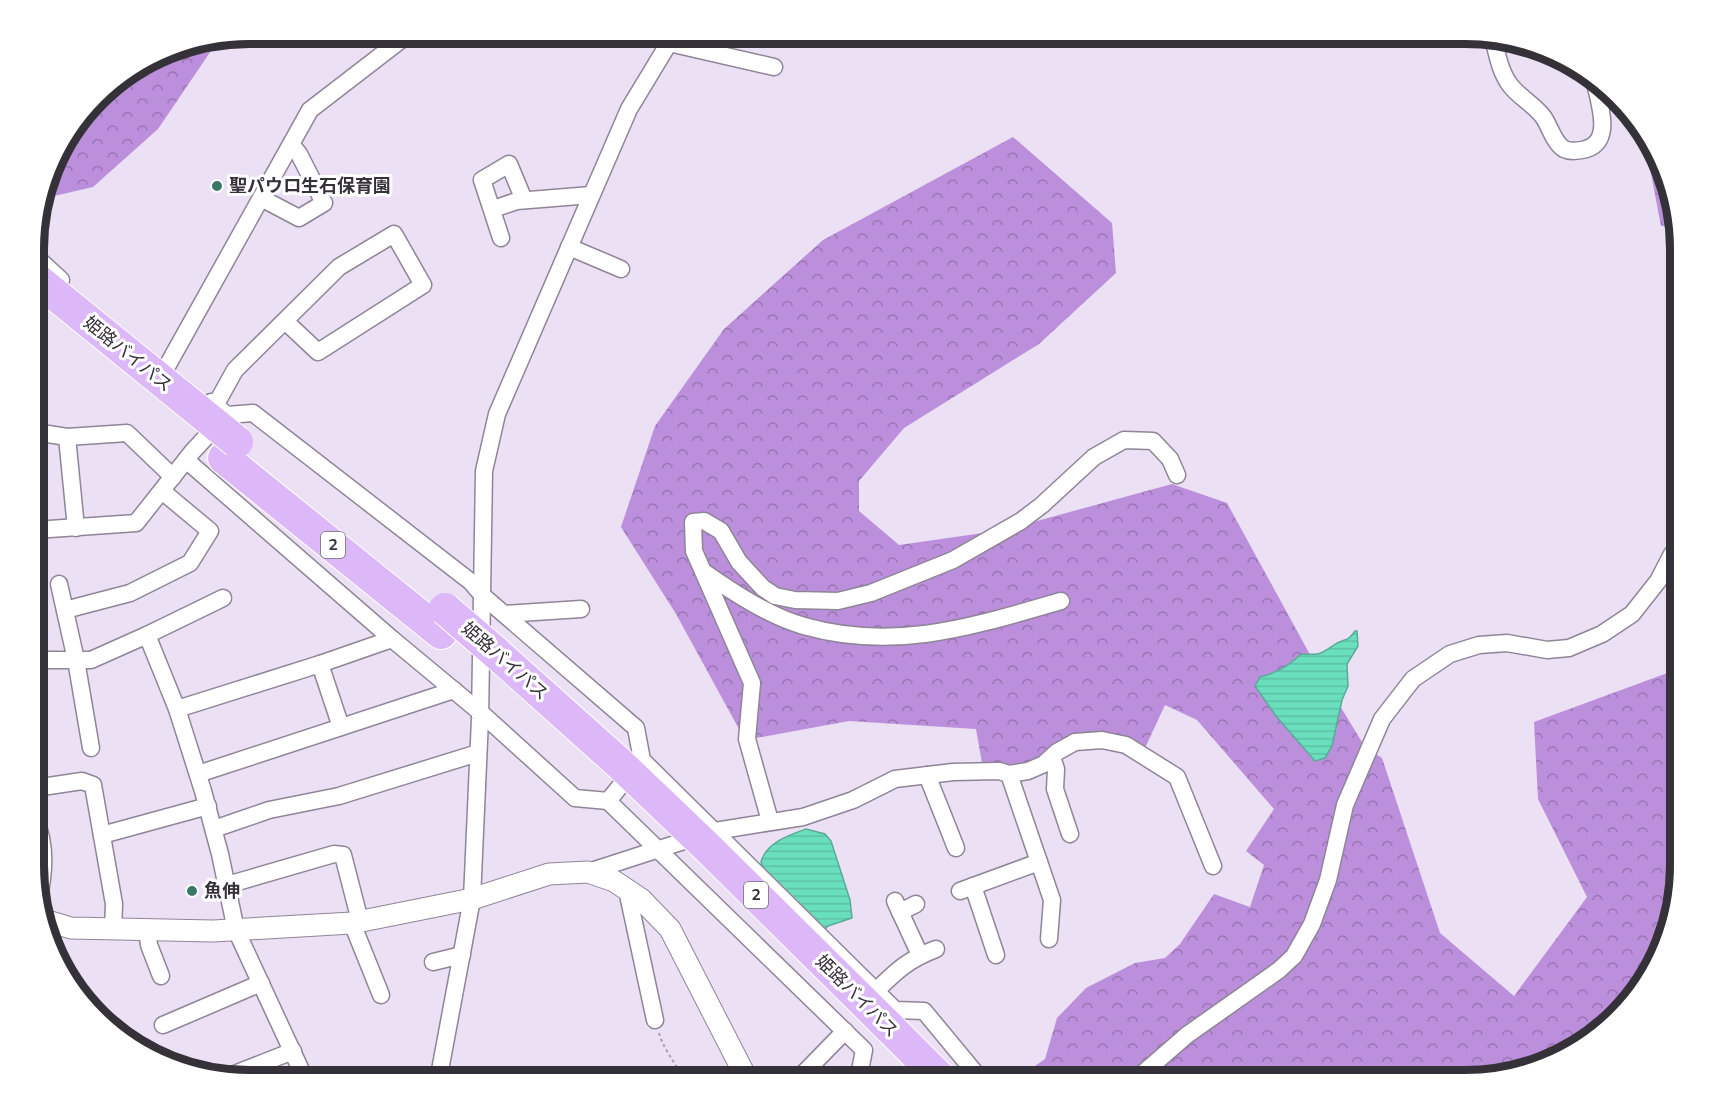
<svg xmlns="http://www.w3.org/2000/svg" width="1714" height="1114" font-family="'Nunito Sans','Noto Sans JP',sans-serif">
  <style>
    .forest { fill: url(#forest-crowns) }
    .water { fill: url(#water-rules); stroke: #59ab96; stroke-width: 1.5 }
    .lines { fill: none; stroke-linecap: round; stroke-linejoin: round }
    .minor-casing { stroke: #8f8597; stroke-width: 19 }
    .tertiary-casing { stroke: #8f8597; stroke-width: 23 }
    .motorway-casing { stroke: #fff; stroke-width: 34 }
    .path { stroke: #a79fae; stroke-width: 2; stroke-dasharray: 3 3; stroke-linecap: butt }
    .minor { stroke: #fff; stroke-width: 16 }
    .tertiary { stroke: #fff; stroke-width: 21 }
    .motorway { stroke: #ddb8f9; stroke-width: 32 }
    .motorway-bridge-casing { stroke: #fff; stroke-width: 34; stroke-linecap: butt }
    .motorway-bridge { stroke: #ddb8f9; stroke-width: 32 }
    .poi-dot { fill: #387866; stroke: #fff; stroke-width: 2 }
    .labels { text-anchor: middle; dominant-baseline: central; stroke-width: 6; stroke-linejoin: round; paint-order: stroke }
    .shield { fill: #fff; stroke: #726f74; stroke-width: 1.5 }
    .shield-label { font-size: 16px; font-weight: bold; fill: #353138 }
    .poi-label { font-size: 18px; font-weight: bold; fill: #353138; stroke: #fff; text-anchor: start }
    .street-label { font-size: 18px; fill: #353138; stroke: #fff }
    .rim { fill: none; stroke: #353138; stroke-width: 8 }
  </style>
  <defs>
    <pattern id="forest-crowns" width="20" height="18" patternUnits="userSpaceOnUse" patternTransform="scale(1.5)"><rect width="20" height="18" fill="#bb8fdb"/><path d="M2 6a3 3 0 1 1 6 0M12 15a3 3 0 1 1 6 0" fill="none" stroke="#9975b3"/></pattern>
    <pattern id="water-rules" width="6" height="5" patternUnits="userSpaceOnUse" patternTransform="scale(1.5)"><rect width="6" height="5" fill="#69dfbe"/><path d="M0 2.5h6" fill="none" stroke="#5cc0a4"/></pattern>
  </defs>
  <rect width="100%" height="100%" fill="#ebe0f4"/>
  <g class="forest">
    <polygon points="219,39 158,129 93,187 41,199 55,153 106,87 167,49"/>
    <polygon points="1643,132 1652,141 1678,227 1661,226"/>
    <polygon points="1013,137 1112,223 1116,273 1039,344 904,428 859,481 859,511 899,545 1004,530 1172,484 1227,503 1320,673 1365,747 1382,758 1440,933 1514,996 1587,897 1538,799 1534,722 1681,668 1681,879 1644,985 1573,1052 1479,1081 1014,1081 1045,1059 1057,1018 1086,988 1135,963 1165,958 1180,944 1214,894 1250,907 1264,865 1246,851 1274,809 1197,720 1165,705 1145,748 1103,732 1055,743 1043,754 1025,765 982,763 976,729 849,721 745,740 676,614 621,527 655,426 724,329 823,240"/>
  </g>
  <g class="water">
    <path d="M 1355,631 L 1357,631 L 1358,646 L 1347,664 L 1348,686 L 1342,700 L 1332,746 L 1325,758 L 1315,761 L 1276,716 L 1255,686 L 1260,677 C 1277,673 1289,666 1301,654 C 1320,655 1319,655 1334,645 C 1344,638 1347,643 1355,631 Z"/>
    <path d="M 806,829 L 825,834 L 831,841 L 850,900 L 852,918 L 828,926 L 817,937 L 777,902 L 761,862 C 766,843 789,835 806,829 Z"/>
  </g>
  <g class="lines">
    <defs>
      <g id="minor">
        <path d="M 1493,38 C 1497,53 1500,72 1510,85 C 1520,98 1535,105 1544,118 C 1550,127 1554,143 1564,149 C 1570,152 1576,151 1582,150 C 1616,144 1598,101 1594,78"/>
        <polyline points="669,43 774,67"/>
        <polyline points="261,198 299,218 324,203 299,154 291,144"/>
        <polyline points="493,209 517,201 591,195"/>
        <polyline points="501,238 482,180 509,164 524,200"/>
        <polyline points="569,247 621,269"/>
        <polyline points="35,256 61,280"/>
        <polyline points="166,368 310,110 410,33"/>
        <polyline points="211,402 227,415 253,413 471,582 483,596 636,728 642,760 895,1010 924,1011 982,1081"/>
        <polyline points="215,406 235,370 339,267 394,234 423,285 318,352 285,321"/>
        <polyline points="35,432 67,437 127,433 173,477"/>
        <polyline points="67,437 76,528"/>
        <polyline points="186,460 392,639 480,712 575,798 608,801 634,769"/>
        <polyline points="35,530 136,523 193,451 220,422"/>
        <path d="M 704,572 C 734,593 769,616 804,626 C 896,652 974,626 1061,601"/>
        <polyline points="59,584 76,660 91,748"/>
        <polyline points="65,610 130,593 190,563 210,531 162,491"/>
        <polyline points="504,614 581,609"/>
        <polyline points="147,635 223,598"/>
        <polyline points="35,660 91,660 147,635 177,709 320,664 392,639"/>
        <polyline points="320,664 341,727"/>
        <polyline points="177,709 203,791 220,854 236,930 306,1081"/>
        <polyline points="1052,757 1056,769 1055,789 1070,834"/>
        <polyline points="198,774 454,690"/>
        <polyline points="1009,774 1052,900 1049,939"/>
        <polyline points="927,775 956,848"/>
        <polyline points="35,788 82,781 93,785 114,904 113,929"/>
        <polyline points="608,801 864,1050 859,1076"/>
        <path d="M 35,819 C 47,846 44,874 38,902"/>
        <polyline points="770,821 747,739 752,683 694,551 693,522 704,521 721,531 739,562 763,588 775,596 795,600 838,601 871,593 953,560 1021,521 1042,505 1094,457 1124,440 1153,441 1170,459 1177,475"/>
        <polyline points="214,829 269,810 339,796 478,753"/>
        <polyline points="102,835 208,806"/>
        <polyline points="588,872 715,831 803,817 853,800 895,779 953,772 999,771 1009,774 1028,771 1044,764 1057,752 1075,742 1102,740 1126,745 1177,777 1213,866"/>
        <polyline points="227,885 334,854 343,855 360,921"/>
        <polyline points="973,886 996,955"/>
        <polyline points="627,890 655,1020"/>
        <polyline points="960,891 1039,862"/>
        <polyline points="895,901 920,955"/>
        <polyline points="900,912 916,904"/>
        <polyline points="352,923 381,995"/>
        <polyline points="147,930 149,945 161,976"/>
        <polyline points="433,962 462,955"/>
        <path d="M 876,991 C 896,971 909,959 936,949"/>
        <polyline points="163,1025 261,983"/>
        <polyline points="804,1073 845,1031"/>
        <polyline points="232,1075 293,1051"/>
        <polyline points="438,1081 472,899 480,719 484,471 497,414 629,109 675,33"/>
        <polyline points="1134,1081 1187,1035 1279,970 1294,956 1312,924 1328,880 1345,805 1382,719 1413,679 1450,654 1479,645 1507,643 1547,650 1569,648 1602,634 1632,614 1658,581 1672,554 1681,544"/>
      </g>
      <polyline id="tertiary" points="44,920 71,928 213,931 352,923 472,899 549,874 588,872 614,881 641,899 670,929 748,1081"/>
      <g id="motorway">
        <polyline points="224,458 441,633"/>
        <polyline points="495,652 620,764"/>
        <polyline points="889,1027 943,1081"/>
      </g>
    </defs>
    <use href="#minor" class="minor-casing"/>
    <use href="#tertiary" class="tertiary-casing"/>
    <use href="#motorway" class="motorway-casing"/>
    <path class="path" d="M 659,1033 C 664,1051 677,1064 684,1081"/>
    <use href="#minor" class="minor"/>
    <use href="#tertiary" class="tertiary"/>
    <use href="#motorway" class="motorway"/>
    <defs>
      <g id="motorway-bridge">
        <polyline points="35,278 237,442"/>
        <polyline points="445,609 495,652"/>
        <polyline points="620,764 708,848 889,1027"/>
      </g>
    </defs>
    <use href="#motorway-bridge" class="motorway-bridge-casing"/>
    <use href="#motorway-bridge" class="motorway-bridge"/>
  </g>
  <g class="poi-dot">
    <circle cx="217" cy="186" r="6"/>
    <circle cx="192" cy="891" r="6"/>
  </g>
  <g class="labels">
    <g class="shield">
      <rect x="321" y="532" width="24" height="26" rx="4.5"/>
      <rect x="744" y="882" width="24" height="26" rx="4.5"/>
    </g>
    <g class="shield-label">
      <text x="333" y="545">2</text>
      <text x="756" y="895">2</text>
    </g>
    <g class="poi-label">
      <text x="229" y="186">聖パウロ生石保育園</text>
      <text x="204" y="891">魚伸</text>
    </g>
    <g class="street-label">
      <text transform="translate(128 354) rotate(39)">姫路バイパス</text>
      <text transform="translate(505 661) rotate(41)">姫路バイパス</text>
      <text transform="translate(857 996) rotate(45)">姫路バイパス</text>
    </g>
  </g>
  <path d="M0 0H1714V1114H0ZM249 44H1465A205 205 0 0 1 1670 249V865A205 205 0 0 1 1465 1070H249A205 205 0 0 1 44 865V249A205 205 0 0 1 249 44Z" fill="#fff" fill-rule="evenodd"/>
  <path class="rim" d="M249 44H1465A205 205 0 0 1 1670 249V865A205 205 0 0 1 1465 1070H249A205 205 0 0 1 44 865V249A205 205 0 0 1 249 44Z"/>
</svg>
